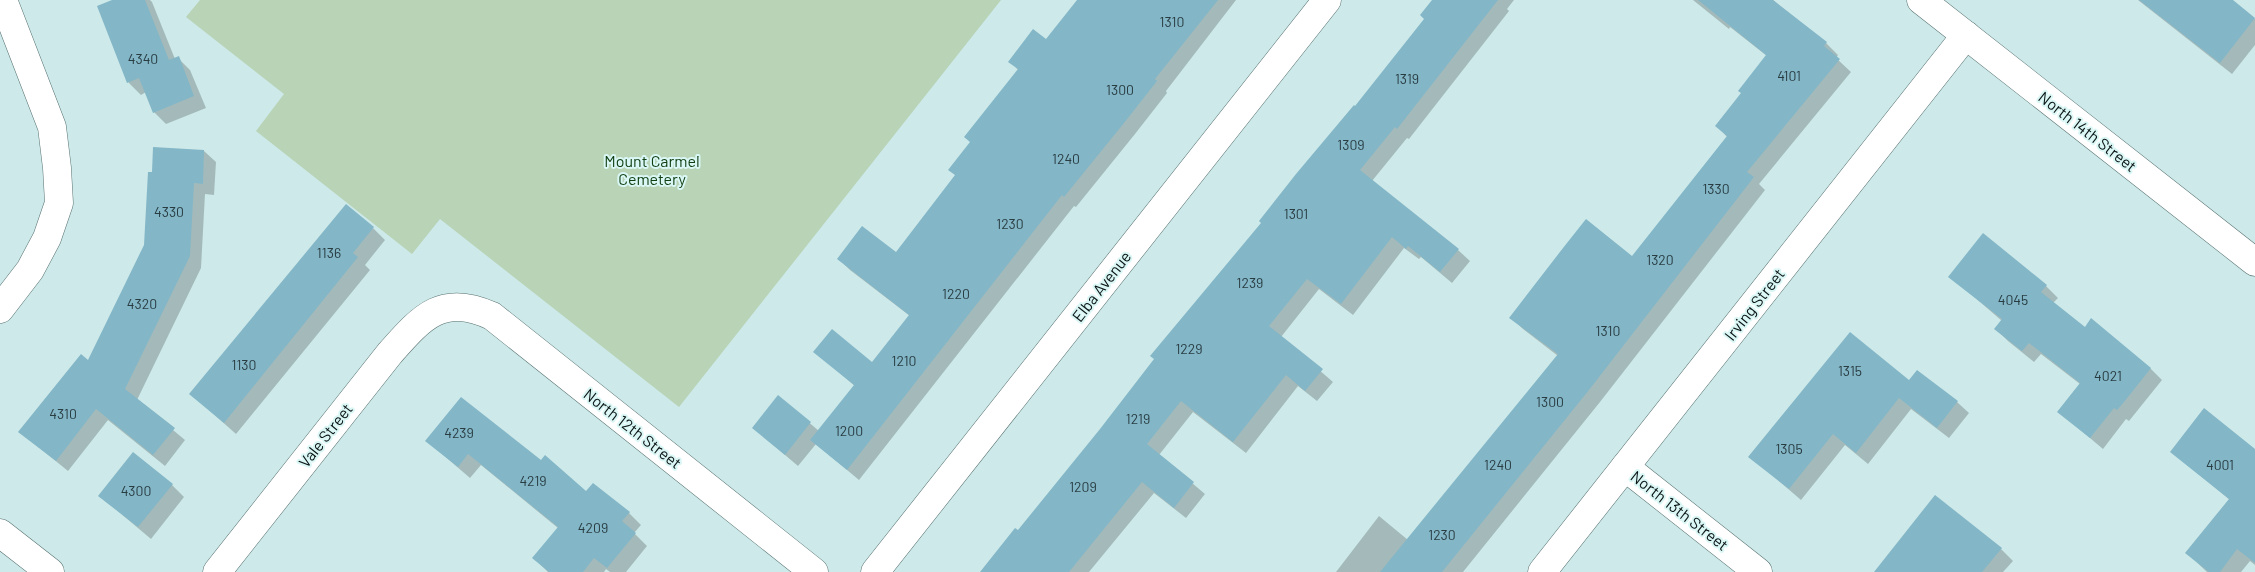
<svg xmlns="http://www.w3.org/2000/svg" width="2255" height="572" font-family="Barlow,sans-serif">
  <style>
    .green { fill: #b8d3b6 }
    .shadow { fill: #0003 }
    .building { fill: #83b6c7 }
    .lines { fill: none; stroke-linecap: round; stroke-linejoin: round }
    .minor-casing { stroke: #577170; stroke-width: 29 }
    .major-casing { stroke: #577170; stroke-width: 29 }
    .minor { stroke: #fff; stroke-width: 28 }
    .major { stroke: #fff; stroke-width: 28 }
    .labels { text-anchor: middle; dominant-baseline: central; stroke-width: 4; stroke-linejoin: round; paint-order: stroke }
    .number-label { font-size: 14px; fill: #283c41 }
    .street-label { font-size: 16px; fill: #0a1414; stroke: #daf7f6 }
    .park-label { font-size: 16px; fill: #0f3e10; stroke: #daf7f6 }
  </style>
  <rect width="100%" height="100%" fill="#cde9e9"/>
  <polygon class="green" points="200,0 1001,0 679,407 440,219 412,254 256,131 284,94 186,17"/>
  <g class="shadow">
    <polygon points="116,0 150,0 152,2 175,59 178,58 190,70 206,108 166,124 154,112 146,92 141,95 129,83 99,7"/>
    <polygon points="1078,0 1236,0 1166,91 1167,93 1135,134 1076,207 1074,206 859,480 816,444 798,466 753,428 779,397 819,431 855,386 815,352 873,363 910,316 850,270 839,259 896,253 956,176 971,142 1019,71 1010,61 1046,41"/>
    <polygon points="1434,0 1514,0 1507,9 1509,11 1409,139 1407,138 1372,181 1458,250 1470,261 1452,283 1421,257 1419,259 1404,248 1353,315 1319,289 1281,337 1333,382 1317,401 1298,386 1246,453 1193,412 1159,455 1205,494 1186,518 1154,493 1089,572 996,572 1018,532 1101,430 1425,19"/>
    <polygon points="1693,0 1773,0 1826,43 1838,55 1836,58 1851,72 1759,184 1765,190 1600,402 1463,572 1336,572 1379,516 1408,540 1558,356 1523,329 1511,317 1632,257 1728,138 1717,126 1743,93 1767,56 1730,27 1729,29"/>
    <polygon points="2138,0 2230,0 2255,19 2255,45 2232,74"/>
    <polygon points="204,151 216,162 214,195 205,194 201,268 137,400 185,440 165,466 108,420 68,471 20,432 88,362 145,245 153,174"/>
    <polygon points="373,228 385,240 365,265 370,270 236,434 191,394"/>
    <polygon points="1950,276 2046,286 2058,298 2053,303 2085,329 2150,368 2162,380 2129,421 2126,419 2103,449 2059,412 2080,384 2041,354 2034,362 2008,341 1996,329 2002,321"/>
    <polygon points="1909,382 1957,402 1969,413 1949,438 1911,409 1868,464 1845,445 1801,500 1750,456"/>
    <polygon points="427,441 541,462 587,492 629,513 641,525 634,533 647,546 626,572 610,572 606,569 604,572 548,572 534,558 558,528 481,465 470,478"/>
    <polygon points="2171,451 2255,451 2255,565 2250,561 2241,572 2207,572 2187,553 2230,500"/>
    <polygon points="172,485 184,497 151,539 100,496"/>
    <polygon points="2001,549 2013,561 2003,572 1892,572"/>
  </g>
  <g class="building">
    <polygon points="112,0 145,0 169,60 179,56 194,96 153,113 139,78 127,83 97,6"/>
    <polygon points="1077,0 1218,0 1155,79 1157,81 1124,123 1064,197 1062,195 847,470 810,440 854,385 813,352 832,329 872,362 909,315 837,259 862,226 896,252 955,175 948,170 970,142 964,137 1018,69 1008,62 1033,29 1046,39"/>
    <polygon points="1432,0 1498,0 1397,129 1395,127 1360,170 1459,249 1440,272 1408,246 1406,249 1392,237 1341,304 1307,279 1269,326 1323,369 1305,391 1286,375 1233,442 1181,401 1147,444 1194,482 1174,508 1142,482 1069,572 980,572 1015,528 1018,530 1100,429 1154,359 1150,356 1261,223 1259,221 1296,174 1354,105 1355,106 1424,19 1420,15"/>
    <polygon points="1698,0 1773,0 1827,42 1824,46 1840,59 1747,172 1754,177 1589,390 1442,572 1380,572 1558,354 1509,318 1563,248 1586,219 1632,256 1727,136 1715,126 1741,93 1738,91 1766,55"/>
    <polygon points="2139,0 2233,0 2255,18 2220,63"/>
    <polygon points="153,147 204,150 203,184 194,183 190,256 125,389 175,428 153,455 96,409 56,461 18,432 81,354 88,360 144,245 148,172 152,172"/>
    <polygon points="346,204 374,227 353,253 358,257 224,423 189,394"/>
    <polygon points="1983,233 2047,285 2041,292 2085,327 2091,318 2151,368 2124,402 2117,410 2114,408 2090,438 2057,412 2080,383 2029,343 2022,351 1994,329 2002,319 1948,277"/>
    <polygon points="1850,332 1909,380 1917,370 1958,401 1937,428 1899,398 1856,453 1833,434 1789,489 1748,457"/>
    <polygon points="778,395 811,422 785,455 752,428"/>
    <polygon points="461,397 541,460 545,455 586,491 593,483 630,512 622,521 636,533 607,568 594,558 583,572 549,572 532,558 558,527 468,454 458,467 425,441"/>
    <polygon points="2204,408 2255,449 2255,563 2237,549 2220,572 2209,572 2185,553 2229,499 2170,452"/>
    <polygon points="133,452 173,484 138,527 98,496"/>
    <polygon points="1935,495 2002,548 1982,572 1874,572"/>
  </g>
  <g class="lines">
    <defs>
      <g id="minor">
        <polyline points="0,309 30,270 47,238 59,203 57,168 52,127 3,0"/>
        <polyline points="1625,467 1758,572"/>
        <polyline points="0,533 50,572"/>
        <path d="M 217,572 L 390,353 C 422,317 442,293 492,316 L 814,572"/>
        <polyline points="875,572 1327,0"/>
        <polyline points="1542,572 1966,35"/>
      </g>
      <polyline id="major" points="1921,0 2255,262"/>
    </defs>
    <use href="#minor" class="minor-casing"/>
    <use href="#major" class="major-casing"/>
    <use href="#minor" class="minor"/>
    <use href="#major" class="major"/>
  </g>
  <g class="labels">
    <g class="number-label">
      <text x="1172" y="21">1310</text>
      <text x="143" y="58">4340</text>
      <text x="1789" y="75">4101</text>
      <text x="1407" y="78">1319</text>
      <text x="1120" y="89">1300</text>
      <text x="1351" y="144">1309</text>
      <text x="1066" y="158">1240</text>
      <text x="1716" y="188">1330</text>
      <text x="169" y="211">4330</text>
      <text x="1296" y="213">1301</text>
      <text x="1010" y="223">1230</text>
      <text x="329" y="252">1136</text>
      <text x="1660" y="259">1320</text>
      <text x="1250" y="282">1239</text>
      <text x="956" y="293">1220</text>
      <text x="2013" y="299">4045</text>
      <text x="142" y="303">4320</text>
      <text x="1608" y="330">1310</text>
      <text x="1189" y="348">1229</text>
      <text x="904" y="360">1210</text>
      <text x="244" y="364">1130</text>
      <text x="1850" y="370">1315</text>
      <text x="2108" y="375">4021</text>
      <text x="1550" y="401">1300</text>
      <text x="63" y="413">4310</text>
      <text x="1138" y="418">1219</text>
      <text x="849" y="430">1200</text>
      <text x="459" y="432">4239</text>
      <text x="1789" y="448">1305</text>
      <text x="1498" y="464">1240</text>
      <text x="2220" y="464">4001</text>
      <text x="533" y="480">4219</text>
      <text x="1083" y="486">1209</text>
      <text x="136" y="490">4300</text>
      <text x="593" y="527">4209</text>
      <text x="1442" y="534">1230</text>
    </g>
    <g class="street-label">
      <text transform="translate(2088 131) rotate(38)">North 14th Street</text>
      <text transform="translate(1101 286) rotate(-52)">Elba Avenue</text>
      <text transform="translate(1754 304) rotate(-52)">Irving Street</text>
      <text transform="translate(633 428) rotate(38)">North 12th Street</text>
      <text transform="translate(325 435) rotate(-52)">Vale Street</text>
      <text transform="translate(1680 510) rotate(38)">North 13th Street</text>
    </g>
    <g class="park-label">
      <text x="652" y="160">Mount Carmel<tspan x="652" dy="18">Cemetery</tspan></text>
    </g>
  </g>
</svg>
